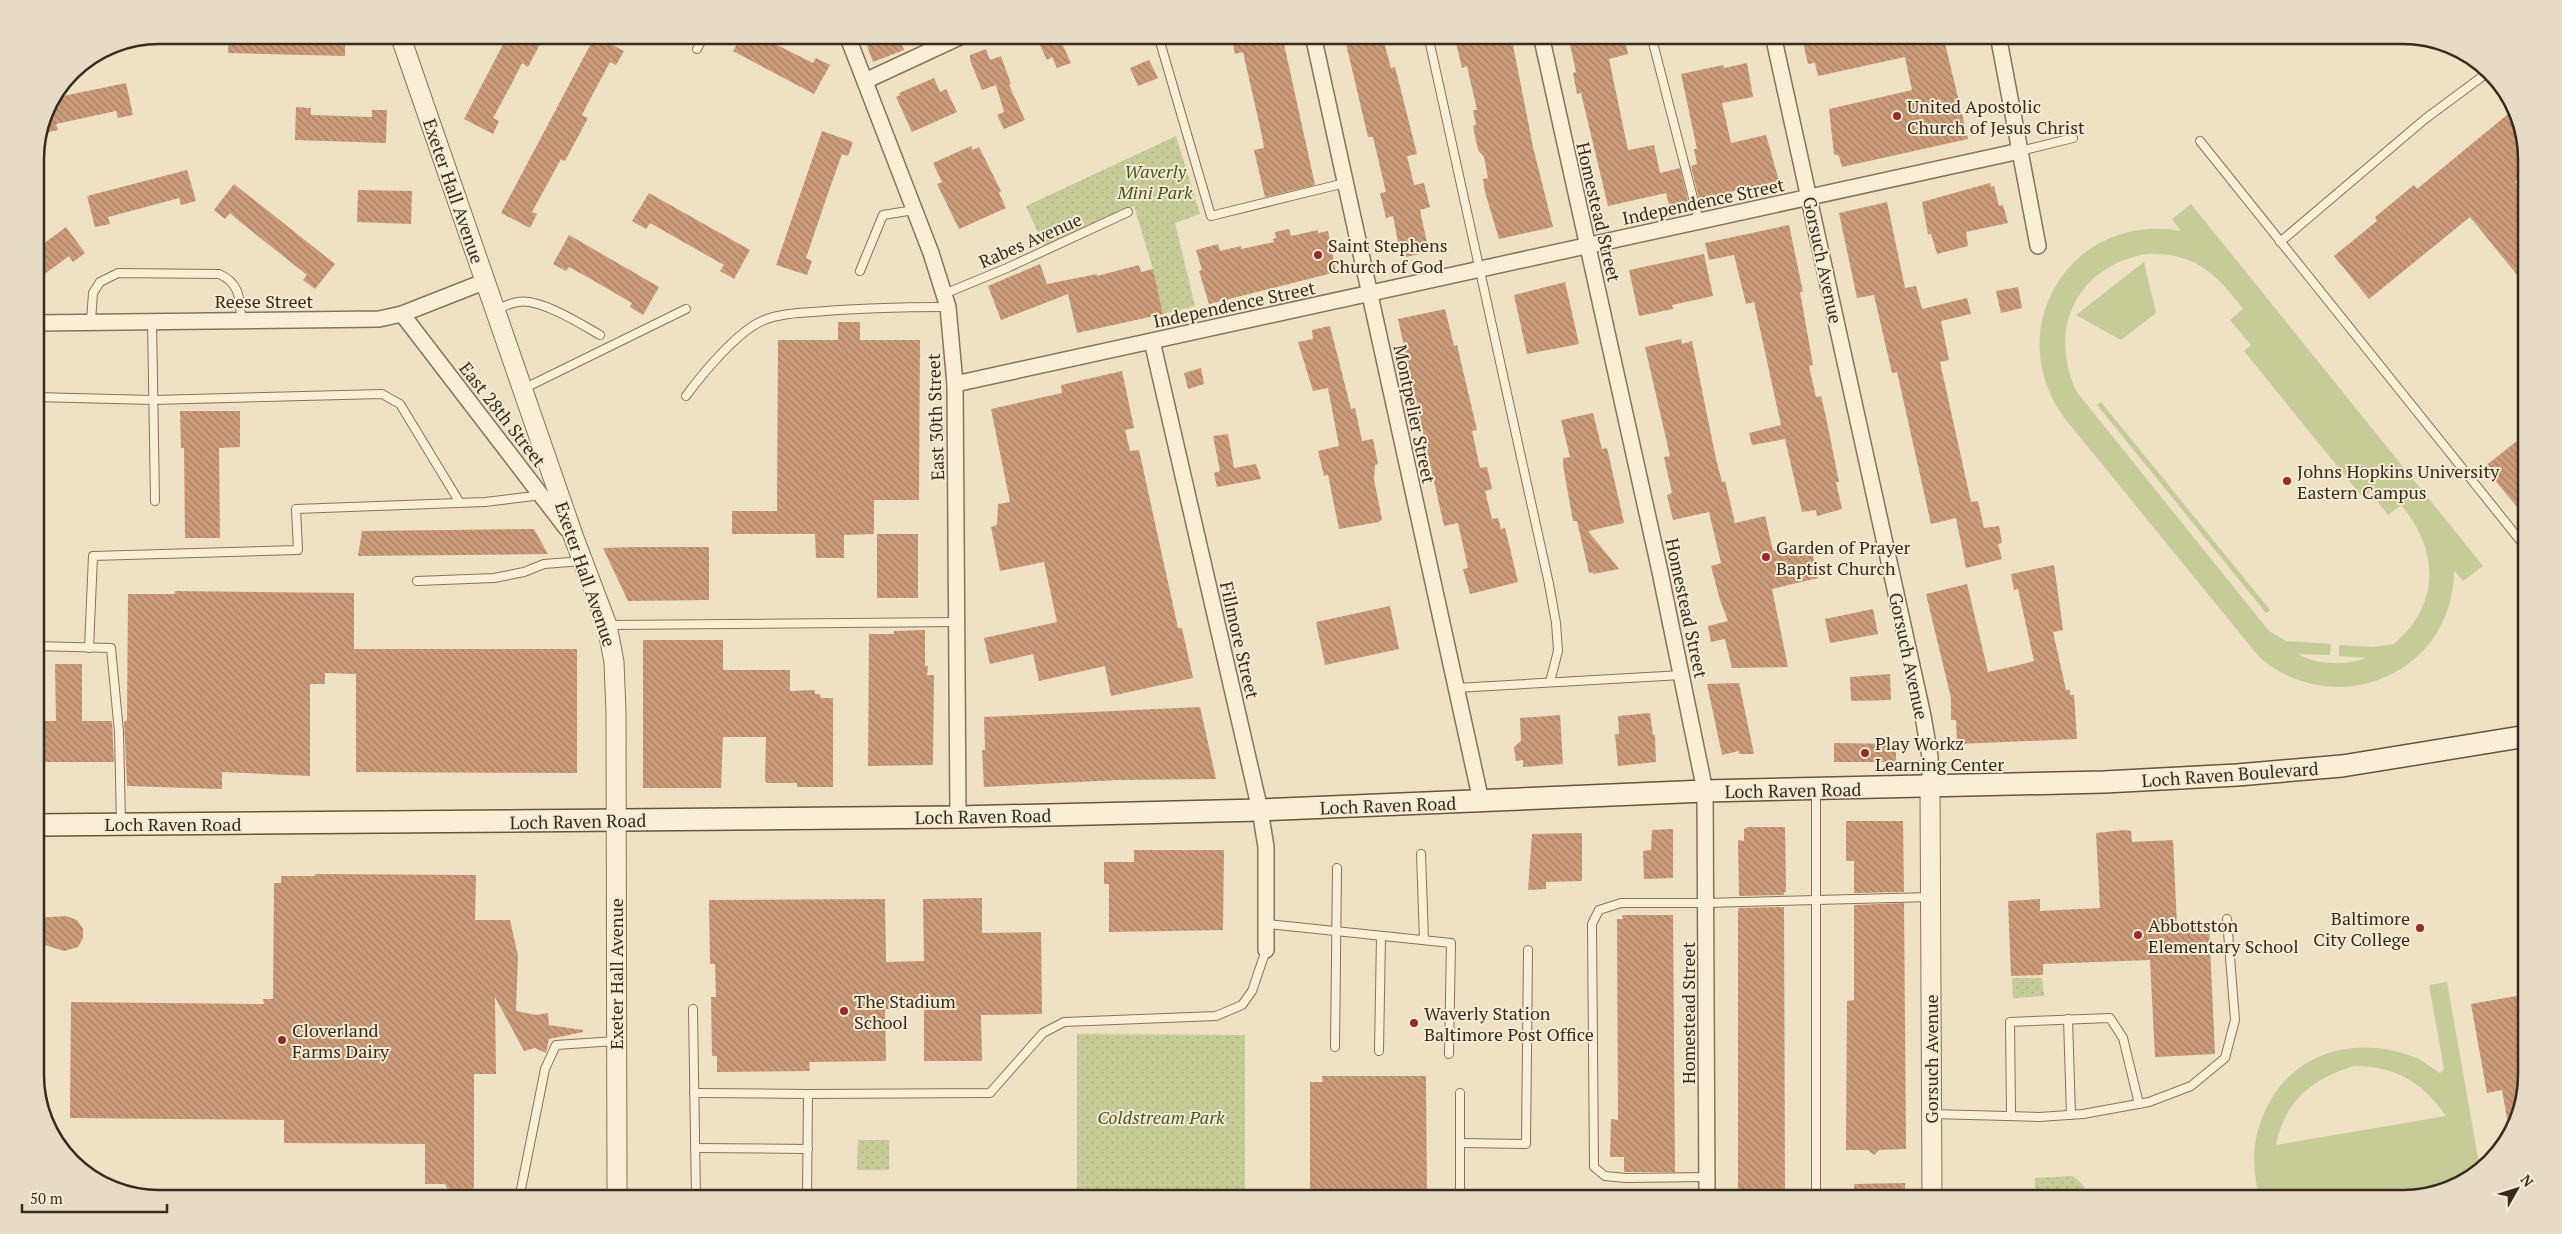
<svg xmlns="http://www.w3.org/2000/svg" width="2562" height="1234" font-family="'PT Serif',serif">
  <style>
    .grass { fill: #c6cc98; fill-rule: evenodd }
    .park { fill: url(#park-dots) }
    .building { fill: url(#building-back-hatch) }
    .lines { fill: none; stroke-linecap: round; stroke-linejoin: round }
    .service-casing { stroke: #88735a; stroke-width: 10 }
    .minor-casing { stroke: #88735a; stroke-width: 18 }
    .tertiary-casing { stroke: #88735a; stroke-width: 21 }
    .secondary-casing { stroke: #6a543d; stroke-width: 24 }
    .service { stroke: #f9efd7; stroke-width: 8 }
    .minor { stroke: #f9efd7; stroke-width: 15 }
    .tertiary { stroke: #f9efd7; stroke-width: 19 }
    .secondary { stroke: #f9efd7; stroke-width: 21 }
    .poi-dot { fill: #972a2b; stroke: #f5ebd3; stroke-width: 2 }
    .labels { text-anchor: middle; dominant-baseline: central; stroke-width: 4; stroke-linejoin: round; paint-order: stroke }
    .poi-label { font-size: 18px; fill: #382b1e; stroke: #f5ebd3; text-anchor: start }
    .park-label { font-size: 18px; font-style: italic; fill: #495525; stroke: #f5ebd3 }
    .street-label { font-size: 18px; fill: #382b1e; stroke: #f5ebd3 }
    .rim { fill: none; stroke: #382b1e; stroke-width: 2.5 }
  </style>
  <defs>
    <pattern id="park-dots" width="8" height="8" patternUnits="userSpaceOnUse" patternTransform="scale(1.25)"><rect width="8" height="8" fill="#c6cc98"/><path d="M2 2h.1M6 6h.1" fill="none" stroke="#abaf83" stroke-width="1.8" stroke-linecap="round"/></pattern>
    <pattern id="building-back-hatch" width="6" height="6" patternUnits="userSpaceOnUse" patternTransform="scale(1.25)"><rect width="6" height="6" fill="#cc9c7a"/><path d="M-1 5l2 2M0 0l6 6M5-1l2 2" fill="none" stroke="#a77f63"/></pattern>
  </defs>
  <rect width="100%" height="100%" fill="#eee1c4"/>
  <g class="grass">
    <path d="M 2191,204 L 2483,566 L 2463,581 L 2454,571 C 2453,674 2337,722 2260,658 L 2066,420 C 1998,331 2070,211 2181,231 L 2172,219 ZM 2146,254 C 2194,252 2216,273 2243,309 L 2230,320 L 2251,345 L 2244,351 L 2363,498 L 2370,492 L 2388,515 L 2401,505 C 2439,550 2441,604 2394,644 L 2373,647 L 2339,645 L 2339,656 L 2366,658 C 2345,666 2317,665 2298,654 L 2330,655 L 2331,644 L 2286,641 L 2269,631 L 2076,391 C 2048,328 2076,267 2146,254 Z"/>
    <polygon points="2144,262 2156,313 2121,340 2076,315"/>
    <polygon points="2101,402 2270,610 2266,613 2097,405"/>
    <path d="M 2447,982 L 2480,1169 L 2472,1178 L 2404,1199 L 2259,1199 C 2255,1177 2251,1153 2258,1131 C 2277,1059 2346,1031 2414,1057 C 2423,1060 2431,1068 2440,1073 L 2444,1069 L 2429,985 ZM 2354,1066 C 2396,1066 2422,1082 2446,1116 L 2276,1145 C 2285,1100 2312,1079 2354,1066 Z"/>
  </g>
  <g class="park">
    <polygon points="1176,136 1200,214 1175,223 1195,306 1163,314 1153,269 1134,206 1044,246 1026,206"/>
    <polygon points="2012,978 2042,978 2044,996 2013,998"/>
    <polygon points="1077,1034 1245,1035 1245,1199 1077,1199"/>
    <polygon points="858,1140 889,1140 889,1170 857,1170"/>
    <polygon points="2073,1176 2084,1186 2085,1199 2035,1198 2035,1178"/>
  </g>
  <g class="building">
    <polygon points="229,35 345,35 345,56 228,53"/>
    <polygon points="508,35 545,35 528,67 522,63 511,85 493,118 499,121 493,134 464,119"/>
    <polygon points="742,35 757,35 813,63 816,58 830,65 814,94 733,51"/>
    <polygon points="863,35 898,35 904,50 873,62"/>
    <polygon points="1035,35 1058,35 1071,63 1057,68 1052,57 1047,60"/>
    <polygon points="1231,35 1282,35 1315,185 1265,197 1254,150 1264,148 1262,136 1243,52 1235,54"/>
    <polygon points="1344,35 1382,35 1391,68 1395,67 1417,154 1407,156 1414,185 1424,183 1430,207 1420,210 1429,252 1401,258 1393,216 1386,218 1380,193 1386,192 1373,137 1368,137"/>
    <polygon points="1492,35 1511,35 1533,147 1553,227 1499,239 1485,192 1483,179 1488,178 1484,157 1478,150 1473,126 1476,125 1473,110 1477,110 1467,66 1462,68 1456,43"/>
    <polygon points="1568,35 1624,35 1628,54 1609,59 1628,150 1654,145 1660,173 1680,168 1688,201 1669,205 1666,193 1608,206 1581,93 1577,94 1573,73 1576,72"/>
    <polygon points="1809,35 1943,35 1968,139 1842,167 1839,156 1834,154 1829,109 1912,90 1905,57 1818,76 1815,63 1808,64 1803,42 1810,40"/>
    <polygon points="595,36 624,51 616,65 610,62 587,105 582,115 588,118 565,161 561,159 532,212 537,214 530,228 501,213"/>
    <polygon points="986,49 990,60 1001,56 1011,84 1009,85 1025,120 1004,129 997,115 1004,112 996,85 982,90 970,60 970,55"/>
    <polygon points="1149,60 1158,78 1138,86 1130,68"/>
    <polygon points="1747,63 1753,97 1722,103 1731,143 1766,135 1779,181 1699,199 1691,166 1697,164 1694,149 1697,149 1681,74 1723,65 1724,68"/>
    <polygon points="934,78 940,92 946,89 957,112 912,132 896,97 900,95 899,93"/>
    <polygon points="126,83 133,115 118,118 116,111 56,124 58,130 39,134 45,111 53,98"/>
    <polygon points="296,107 311,108 311,115 372,117 372,110 387,110 386,143 295,140"/>
    <polygon points="2513,110 2527,151 2527,172 2515,182 2527,196 2527,287 2470,217 2369,299 2334,256 2377,221 2375,217 2414,185 2417,189"/>
    <polygon points="822,131 853,142 848,156 842,154 826,199 806,258 812,261 807,275 776,265"/>
    <polygon points="971,146 973,150 979,147 1001,191 999,193 1006,208 959,229 937,184 942,182 933,163"/>
    <polygon points="187,170 196,201 181,205 179,198 142,208 108,217 110,224 95,227 87,196"/>
    <polygon points="1990,183 1991,187 1994,186 1999,206 2003,205 2008,223 1966,232 1968,246 1937,254 1931,234 1928,234 1922,202"/>
    <polygon points="234,184 335,264 315,289 303,280 307,275 239,221 230,213 225,219 214,210"/>
    <polygon points="358,190 412,191 411,224 357,222"/>
    <polygon points="649,193 750,250 734,279 720,271 724,265 650,223 646,229 632,221"/>
    <polygon points="1887,202 1905,288 1916,286 1922,309 1967,298 1971,314 1941,321 1949,360 1940,362 1971,502 1978,501 1984,528 1999,526 2002,543 1998,544 2002,559 1966,568 1956,518 1931,524 1897,372 1892,373 1874,295 1857,298 1839,213"/>
    <polygon points="1789,225 1803,292 1800,292 1813,365 1809,366 1816,397 1821,396 1826,417 1839,482 1836,482 1842,509 1817,516 1816,510 1802,512 1785,439 1752,445 1749,433 1781,425 1754,302 1746,304 1734,255 1709,260 1705,243"/>
    <polygon points="66,227 85,253 73,262 69,256 35,281 35,250"/>
    <polygon points="1289,229 1291,236 1318,230 1318,233 1328,231 1336,272 1209,304 1199,271 1202,270 1196,250 1218,244 1220,251 1241,246 1241,249 1274,242 1273,239 1276,238 1275,232"/>
    <polygon points="569,235 659,287 643,315 630,307 632,303 589,278 569,267 566,271 553,264"/>
    <polygon points="1704,254 1713,296 1672,305 1673,309 1639,316 1629,270"/>
    <polygon points="1040,264 1047,284 1097,274 1097,276 1139,265 1141,272 1153,269 1163,314 1077,333 1068,294 1001,320 988,286"/>
    <polygon points="1565,282 1579,344 1527,354 1514,295"/>
    <polygon points="2018,287 2022,308 2001,313 1996,291"/>
    <polygon points="1445,309 1454,346 1457,345 1477,430 1472,431 1480,468 1487,467 1492,489 1485,491 1492,519 1498,518 1501,529 1505,528 1518,582 1470,594 1463,569 1468,568 1458,523 1444,526 1398,319"/>
    <polygon points="838,322 860,322 860,340 920,340 919,500 874,500 874,534 844,535 844,558 816,558 815,534 732,534 732,511 777,511 778,340 838,340"/>
    <polygon points="1330,326 1351,409 1355,408 1362,441 1373,439 1378,464 1375,465 1374,480 1382,519 1379,522 1339,529 1328,475 1324,476 1318,451 1339,446 1328,388 1313,391 1298,342 1313,339 1312,330"/>
    <polygon points="1681,339 1682,344 1692,341 1716,459 1722,482 1725,481 1735,523 1765,516 1773,551 1810,543 1818,578 1772,589 1788,667 1732,668 1725,639 1711,642 1708,626 1728,621 1720,600 1711,566 1721,563 1709,512 1673,520 1667,495 1672,493 1664,457 1670,456 1645,347"/>
    <polygon points="1201,368 1204,384 1188,389 1184,373"/>
    <polygon points="1122,371 1134,428 1125,430 1130,451 1139,450 1178,628 1182,628 1193,678 1111,696 1105,666 1039,681 1033,654 990,664 984,638 1057,622 1044,562 1000,571 991,527 997,525 998,504 1010,502 991,409 1062,393 1061,385"/>
    <polygon points="180,411 240,411 240,447 219,448 220,538 185,538 184,448 181,448"/>
    <polygon points="1593,413 1602,449 1607,448 1624,523 1588,531 1619,569 1593,574 1593,572 1589,573 1577,521 1573,521 1563,465 1563,458 1570,457 1561,420"/>
    <polygon points="2527,433 2527,519 2484,467"/>
    <polygon points="1228,434 1234,468 1256,464 1261,479 1217,487 1214,473 1220,471 1213,436"/>
    <polygon points="534,529 548,554 358,556 362,531"/>
    <rect x="877" y="534" width="41" height="64"/>
    <polygon points="636,547 709,547 709,600 628,601 603,548"/>
    <polygon points="2054,565 2063,630 2053,632 2066,690 2070,690 2070,695 2074,695 2077,739 1957,744 1956,720 1951,720 1951,698 1926,594 1967,584 1988,672 2015,666 2034,661 2018,589 2014,590 2011,574"/>
    <polygon points="175,591 354,593 354,649 577,649 577,773 356,772 356,674 325,673 325,684 310,684 310,776 222,772 222,789 127,786 124,721 127,721 128,594 175,594"/>
    <polygon points="1390,606 1399,649 1325,665 1316,622"/>
    <polygon points="1873,609 1878,634 1830,643 1825,619"/>
    <polygon points="925,630 925,666 928,666 927,675 934,675 933,765 868,766 869,634 894,634 894,631"/>
    <polygon points="643,640 723,640 723,670 790,670 790,691 815,690 815,694 820,694 821,698 833,698 833,787 797,787 797,783 767,783 765,780 766,737 723,737 721,788 643,788"/>
    <polygon points="55,664 82,664 82,721 112,721 114,762 35,762 35,721 56,721"/>
    <polygon points="1890,674 1891,700 1851,701 1850,677"/>
    <polygon points="1739,683 1754,754 1739,754 1739,751 1722,755 1707,684"/>
    <polygon points="1200,707 1216,779 1118,780 984,787 982,750 985,750 984,717"/>
    <polygon points="1650,713 1653,735 1655,735 1656,762 1618,766 1615,734 1619,734 1618,716"/>
    <polygon points="1560,715 1563,764 1523,767 1523,760 1516,761 1514,747 1521,741 1520,718"/>
    <polygon points="1834,743 1896,744 1896,762 1834,762"/>
    <polygon points="1846,821 1903,821 1904,892 1854,893 1854,861 1846,861"/>
    <polygon points="1748,827 1785,827 1786,892 1784,892 1784,895 1739,896 1738,840 1744,841 1744,829"/>
    <polygon points="1673,829 1673,878 1644,879 1643,851 1651,850 1652,830"/>
    <polygon points="2124,830 2131,831 2132,842 2173,840 2177,926 2209,925 2215,1054 2155,1057 2150,960 2043,964 2043,975 2011,976 2008,901 2040,899 2040,911 2100,908 2096,833"/>
    <polygon points="1582,833 1582,881 1546,882 1546,889 1528,890 1532,834"/>
    <polygon points="1134,850 1224,850 1223,930 1109,932 1109,884 1104,884 1104,862 1134,862"/>
    <polygon points="315,874 476,875 475,920 510,920 518,956 516,1011 536,1015 548,1013 549,1025 583,1030 583,1032 549,1039 546,1053 535,1048 524,1051 495,997 496,1074 474,1074 474,1187 468,1196 459,1193 452,1197 445,1184 425,1184 425,1144 284,1143 284,1120 70,1118 71,1002 264,1004 263,999 273,999 274,883 281,883 281,876 315,876"/>
    <polygon points="982,898 982,933 1041,932 1042,1014 981,1015 982,1061 924,1061 924,1009 885,1009 886,1061 809,1062 810,1071 717,1072 717,1056 712,1056 711,997 716,997 715,964 710,964 709,900 885,899 886,962 924,961 923,899"/>
    <polygon points="1904,903 1906,1149 1879,1150 1874,1155 1868,1150 1846,1150 1847,1001 1854,1000 1854,905"/>
    <polygon points="1784,907 1785,1199 1738,1199 1738,911 1739,908"/>
    <polygon points="1622,915 1673,915 1675,1172 1624,1172 1624,1157 1610,1157 1611,1119 1618,1120 1617,919 1623,919"/>
    <polygon points="66,916 77,920 83,929 83,938 78,947 64,951 35,942 35,918"/>
    <polygon points="2527,994 2527,1076 2514,1130 2510,1135 2502,1090 2487,1093 2471,1004"/>
    <polygon points="1322,1076 1426,1076 1427,1199 1310,1199 1310,1082 1323,1082"/>
    <polygon points="1905,1183 1905,1199 1855,1199 1854,1184"/>
  </g>
  <g class="lines">
    <defs>
      <g id="service">
        <polyline points="1158,35 1211,216 1345,183"/>
        <polyline points="1428,35 1549,584 1556,623 1558,651 1550,682"/>
        <polyline points="1651,35 1699,221"/>
        <polyline points="697,49 704,35"/>
        <polyline points="2200,141 2527,549"/>
        <polyline points="2020,151 2073,138"/>
        <polyline points="2280,242 2425,119 2487,73"/>
        <polyline points="860,271 883,215 914,210"/>
        <polyline points="944,294 1007,268 1128,212"/>
        <path d="M 496,310 C 503,307 510,303 518,302 C 540,298 581,324 600,335"/>
        <polyline points="152,320 155,501"/>
        <path d="M 91,321 L 93,293 L 100,282 L 118,273 L 219,274 C 240,283 240,299 241,319"/>
        <polyline points="523,389 686,309"/>
        <path d="M 686,396 C 702,374 737,332 762,321 C 778,314 797,313 814,312 C 859,308 903,307 948,307"/>
        <polyline points="35,397 153,400 382,394 400,404 460,503"/>
        <polyline points="417,581 494,578 524,572 544,564 583,561"/>
        <polyline points="607,625 957,622"/>
        <polyline points="35,646 111,648 119,732 121,823"/>
        <polyline points="89,648 93,556 298,550 296,509 485,502 542,495"/>
        <polyline points="1456,688 1682,675"/>
        <polyline points="1421,854 1424,940"/>
        <polyline points="1267,924 1451,943 1449,1054"/>
        <polyline points="693,1009 696,1199"/>
        <polyline points="2068,1019 2071,1115"/>
        <polyline points="1335,1047 1337,868"/>
        <polyline points="1379,1051 1381,936"/>
        <polyline points="694,1093 808,1094 807,1198 803,1199"/>
        <polyline points="1460,1093 1460,1199"/>
        <polyline points="808,1094 990,1093 1043,1033 1064,1022 1216,1016 1242,1005 1252,991 1266,950"/>
        <polyline points="1932,1114 2039,1117 2083,1114 2149,1102 2191,1086 2225,1058 2235,1020 2227,919"/>
        <polyline points="2011,1115 2010,1022 2110,1018 2123,1038 2139,1104"/>
        <polyline points="1460,1143 1526,1144 1528,950"/>
        <polyline points="695,1148 808,1149"/>
        <polyline points="1707,1177 1626,1178 1605,1176 1594,1167 1592,924 1599,910 1621,903 1706,903 1931,897"/>
        <polyline points="519,1199 545,1069 556,1045 616,1041"/>
        <polyline points="1816,1199 1816,790"/>
      </g>
      <g id="minor">
        <polyline points="847,35 931,253 948,307 955,384 958,817"/>
        <polyline points="1313,35 1481,801"/>
        <polyline points="1541,35 1659,567 1705,791 1707,1199"/>
        <polyline points="1773,35 1923,716 1930,757 1930,788"/>
        <polyline points="1998,35 2038,246"/>
        <polyline points="865,81 964,35"/>
        <polyline points="402,314 567,529"/>
        <polyline points="35,323 379,319 402,314 486,281"/>
        <polyline points="1152,341 1260,810 1266,847 1266,950"/>
        <polyline points="955,384 2020,151"/>
      </g>
      <g id="tertiary">
        <polyline points="400,35 574,538 607,625 614,662 616,712 617,1199"/>
        <polyline points="1930,788 1932,1199"/>
      </g>
      <polyline id="secondary" points="35,825 958,817 1260,810 1705,791 2104,782 2237,775 2342,766 2527,736"/>
    </defs>
    <use href="#service" class="service-casing"/>
    <use href="#minor" class="minor-casing"/>
    <use href="#tertiary" class="tertiary-casing"/>
    <use href="#secondary" class="secondary-casing"/>
    <use href="#service" class="service"/>
    <use href="#minor" class="minor"/>
    <use href="#tertiary" class="tertiary"/>
    <use href="#secondary" class="secondary"/>
  </g>
  <g class="poi-dot">
    <circle cx="1897" cy="116" r="5"/>
    <circle cx="1318" cy="255" r="5"/>
    <circle cx="2287" cy="481" r="5"/>
    <circle cx="1766" cy="557" r="5"/>
    <circle cx="1865" cy="753" r="5"/>
    <circle cx="2420" cy="928" r="5"/>
    <circle cx="2138" cy="935" r="5"/>
    <circle cx="844" cy="1011" r="5"/>
    <circle cx="1414" cy="1023" r="5"/>
    <circle cx="282" cy="1040" r="5"/>
  </g>
  <g class="labels">
    <g class="poi-label">
      <text x="1907" y="106">United Apostolic<tspan x="1907" dy="21">Church of Jesus Christ</tspan></text>
      <text x="1328" y="245">Saint Stephens<tspan x="1328" dy="21">Church of God</tspan></text>
      <text x="2297" y="471">Johns Hopkins University<tspan x="2297" dy="21">Eastern Campus</tspan></text>
      <text x="1776" y="547">Garden of Prayer<tspan x="1776" dy="21">Baptist Church</tspan></text>
      <text x="1875" y="743">Play Workz<tspan x="1875" dy="21">Learning Center</tspan></text>
      <text x="2410" y="918" text-anchor="end">Baltimore<tspan x="2410" dy="21">City College</tspan></text>
      <text x="2148" y="925">Abbottston<tspan x="2148" dy="21">Elementary School</tspan></text>
      <text x="854" y="1001">The Stadium<tspan x="854" dy="21">School</tspan></text>
      <text x="1424" y="1013">Waverly Station<tspan x="1424" dy="21">Baltimore Post Office</tspan></text>
      <text x="292" y="1030">Cloverland<tspan x="292" dy="21">Farms Dairy</tspan></text>
    </g>
    <g class="park-label">
      <text x="1155" y="171">Waverly<tspan x="1155" dy="21">Mini Park</tspan></text>
      <text x="1161" y="1117">Coldstream Park</text>
    </g>
    <g class="street-label">
      <text transform="translate(454 191) rotate(71)">Exeter Hall Avenue</text>
      <text transform="translate(1703 201) rotate(-12)">Independence Street</text>
      <text transform="translate(1599 212) rotate(77)">Homestead Street</text>
      <text transform="translate(1030 240) rotate(-24)">Rabes Avenue</text>
      <text transform="translate(1823 260) rotate(78)">Gorsuch Avenue</text>
      <text x="264" y="301">Reese Street</text>
      <text transform="translate(1234 304) rotate(-12)">Independence Street</text>
      <text transform="translate(503 414) rotate(52)">East 28th Street</text>
      <text transform="translate(1415 414) rotate(78)">Montpelier Street</text>
      <text transform="translate(935 417) rotate(-92)">East 30th Street</text>
      <text transform="translate(586 574) rotate(71)">Exeter Hall Avenue</text>
      <text transform="translate(1687 608) rotate(78)">Homestead Street</text>
      <text transform="translate(1240 640) rotate(77)">Fillmore Street</text>
      <text transform="translate(1909 656) rotate(78)">Gorsuch Avenue</text>
      <text transform="translate(2230 774) rotate(-4)">Loch Raven Boulevard</text>
      <text transform="translate(1793 790) rotate(-1)">Loch Raven Road</text>
      <text transform="translate(1388 805) rotate(-2)">Loch Raven Road</text>
      <text transform="translate(983 816) rotate(-1)">Loch Raven Road</text>
      <text transform="translate(578 821) rotate(-1)">Loch Raven Road</text>
      <text x="173" y="824">Loch Raven Road</text>
      <text transform="translate(616 974) rotate(-90)">Exeter Hall Avenue</text>
      <text transform="translate(1688 1013) rotate(-90)">Homestead Street</text>
      <text transform="translate(1931 1059) rotate(-90)">Gorsuch Avenue</text>
    </g>
  </g>
  <path d="M0 0H2562V1234H0ZM159 44H2403A115 115 0 0 1 2518 159V1075A115 115 0 0 1 2403 1190H159A115 115 0 0 1 44 1075V159A115 115 0 0 1 159 44Z" fill="#e6dcc5" fill-rule="evenodd"/>
  <path class="rim" d="M159 44H2403A115 115 0 0 1 2518 159V1075A115 115 0 0 1 2403 1190H159A115 115 0 0 1 44 1075V159A115 115 0 0 1 159 44Z"/>
  <g transform="translate(2517 1189) rotate(51)" stroke="#f5ebd3" stroke-width="4" paint-order="stroke">
  <path d="M0-4L9 19L0 12L-9 19Z" fill="#382b1e"/>
  <text y="-8" font-size="14" font-weight="bold" text-anchor="middle" fill="#382b1e">N</text>
  </g>
  <path d="M22 1204v8h145v-8" fill="none" stroke="#382b1e" stroke-width="2.5"/>
  <text x="30" y="1204" font-size="15" fill="#382b1e" stroke="#f5ebd3" stroke-width="4" paint-order="stroke">50 m</text>
</svg>
